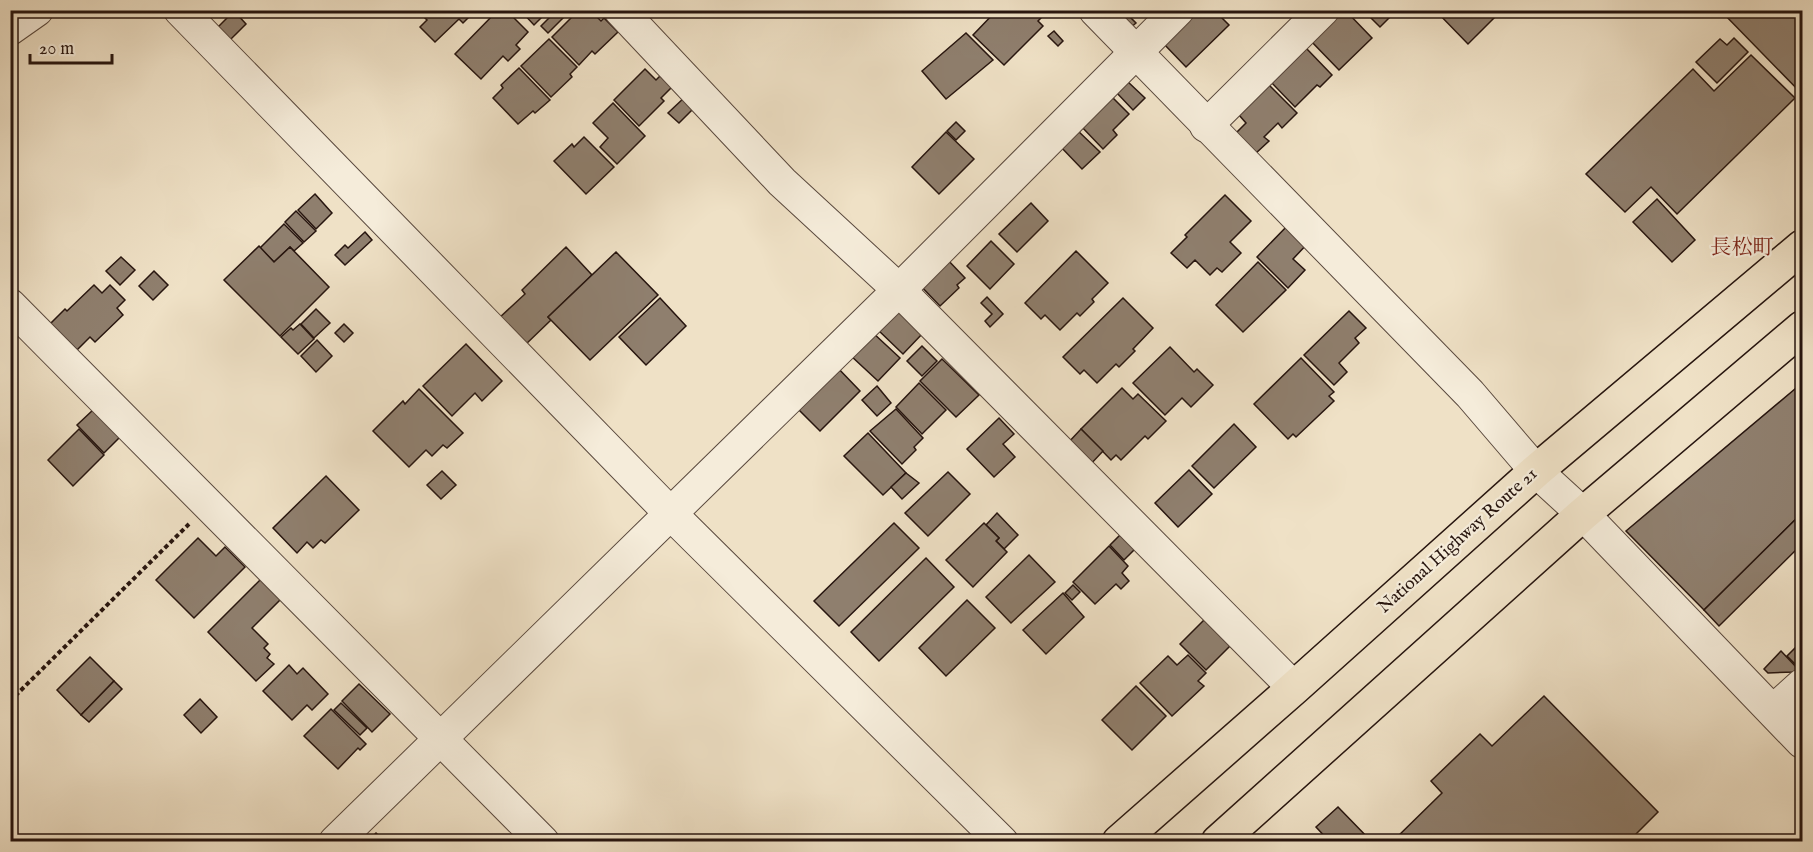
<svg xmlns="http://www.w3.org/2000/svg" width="1813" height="852" font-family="'IM FELL English','Noto Serif JP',serif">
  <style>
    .building { fill: #8f7f6e; stroke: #27150f; stroke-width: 1.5 }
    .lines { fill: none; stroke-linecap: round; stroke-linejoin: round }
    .street-casing { stroke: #59483d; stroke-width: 34 }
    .highway-casing { stroke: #27150f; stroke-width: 36 }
    .path { stroke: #27150f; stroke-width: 4; stroke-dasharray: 4.5 3; stroke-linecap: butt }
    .street { stroke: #f5ecda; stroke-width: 32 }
    .highway { stroke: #efe1c6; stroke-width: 33 }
    .labels { text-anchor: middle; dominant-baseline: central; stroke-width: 4.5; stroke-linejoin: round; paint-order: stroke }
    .street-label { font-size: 18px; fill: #27150f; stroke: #f5ecda }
    .quarter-label { font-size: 21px; fill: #7a1f14; stroke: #f5ecda }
  </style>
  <rect width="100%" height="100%" fill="#efe1c6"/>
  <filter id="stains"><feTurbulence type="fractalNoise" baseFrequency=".00333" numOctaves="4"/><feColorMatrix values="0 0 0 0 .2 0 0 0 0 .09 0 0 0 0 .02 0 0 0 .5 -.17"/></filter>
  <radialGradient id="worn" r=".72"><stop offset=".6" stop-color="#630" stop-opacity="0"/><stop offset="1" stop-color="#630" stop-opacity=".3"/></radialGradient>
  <g class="building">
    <polygon points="420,10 472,10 474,12 463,23 459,19 435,42 420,27 427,20 419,12"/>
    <polygon points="498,10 506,10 528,32 516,45 520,49 508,61 503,56 481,79 455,54"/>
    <polygon points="520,10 549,10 534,25"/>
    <polygon points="557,10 571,10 548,33 541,26"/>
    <polygon points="579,10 590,10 601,21 604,18 618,32 595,54 592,51 579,65 552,37"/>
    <polygon points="997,10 1042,10 1045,14 1038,21 1043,26 1004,65 973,35"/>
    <polygon points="1113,10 1123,10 1136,23 1129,29"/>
    <polygon points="1196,10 1214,10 1229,25 1186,67 1163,43"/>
    <polygon points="1345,10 1372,38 1339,70 1310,40"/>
    <polygon points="1363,10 1397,10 1380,27"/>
    <polygon points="1435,10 1502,10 1468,44"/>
    <polygon points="1722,10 1802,10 1802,94 1721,11"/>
    <polygon points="234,11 246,24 229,41 217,28"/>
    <polygon points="1054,31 1063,41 1058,46 1048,36"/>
    <polygon points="966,33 993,60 946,99 922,71"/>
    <polygon points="1734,38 1748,52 1717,83 1696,62 1720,39 1727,45"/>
    <polygon points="549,39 577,67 570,74 572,77 551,97 521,66"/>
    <polygon points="1306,48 1332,75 1320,87 1317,85 1295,107 1269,80"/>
    <polygon points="1751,55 1795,98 1677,214 1651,187 1625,212 1586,174 1693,69 1714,91"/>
    <polygon points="519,68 550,100 535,113 533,111 518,124 493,98 503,88 501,85"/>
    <polygon points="645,69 656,80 662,74 673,86 661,98 664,101 639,126 614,100"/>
    <polygon points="1127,81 1145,98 1133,110 1116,92"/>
    <polygon points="1269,85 1297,113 1282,128 1278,123 1264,137 1269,141 1255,154 1235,134 1246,123 1239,115"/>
    <polygon points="1110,95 1129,114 1113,130 1117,135 1103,149 1080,125"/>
    <polygon points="686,96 696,106 679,123 668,113"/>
    <polygon points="613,103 645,136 617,164 600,147 608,138 593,123"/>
    <polygon points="956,122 965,131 956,140 947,131"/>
    <polygon points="1077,130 1100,152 1082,169 1060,146"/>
    <polygon points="946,132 974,159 939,194 912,167"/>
    <polygon points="584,137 614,167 586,194 554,161 572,144 574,147"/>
    <polygon points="315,194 332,213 316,229 298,210"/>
    <polygon points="1225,195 1251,221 1230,242 1241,253 1222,272 1217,268 1210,275 1195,260 1187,268 1171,253 1187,237 1185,235"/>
    <polygon points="1657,199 1695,240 1672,262 1633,222"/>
    <polygon points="1031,203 1048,221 1017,252 999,234"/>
    <polygon points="296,211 316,231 304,242 285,222"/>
    <polygon points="284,224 303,243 294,251 290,247 274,262 260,248"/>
    <polygon points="1289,224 1308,243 1293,259 1305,270 1288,288 1257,257"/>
    <polygon points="365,232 372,240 345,265 335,255 345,245 348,248"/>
    <polygon points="991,241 1014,264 990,289 967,266"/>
    <polygon points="259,246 274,262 290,247 329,287 280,336 224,280"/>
    <polygon points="566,247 592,275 548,317 551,320 524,346 498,319 525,294 522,290"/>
    <polygon points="1076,251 1108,283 1092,299 1094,302 1080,316 1077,313 1060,330 1045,315 1041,319 1025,303"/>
    <polygon points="616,252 658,295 590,360 548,317"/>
    <polygon points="121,257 135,270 120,285 106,271"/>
    <polygon points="945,257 965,278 957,285 959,288 940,306 918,283"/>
    <polygon points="1258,262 1286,290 1243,332 1216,305"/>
    <polygon points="154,271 168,285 153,300 139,286"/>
    <polygon points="94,285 102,293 110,285 125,300 117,308 123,315 95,342 90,337 77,350 50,324 65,309 67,311"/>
    <polygon points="987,297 1003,314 990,327 985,321 992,314 981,303"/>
    <polygon points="660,298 686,326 646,365 619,337"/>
    <polygon points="1123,298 1153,328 1133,349 1135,351 1119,367 1116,364 1097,383 1084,370 1080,374 1063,357"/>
    <polygon points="896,307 923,333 903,354 876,328"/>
    <polygon points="316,309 330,323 314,338 301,324"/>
    <polygon points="1349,311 1366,328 1355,338 1359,343 1339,363 1347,372 1334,385 1304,355"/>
    <polygon points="300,324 314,339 298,354 281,337 291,328 293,330"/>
    <polygon points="344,324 353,333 344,342 335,333"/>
    <polygon points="872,332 900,358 878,381 850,355"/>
    <polygon points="317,340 332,356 316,372 301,356"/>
    <polygon points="466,344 502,381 482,401 475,393 452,416 423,386"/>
    <polygon points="922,346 937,361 922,376 907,361"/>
    <polygon points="1170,347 1194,372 1197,369 1213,385 1191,407 1182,398 1165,415 1133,383"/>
    <polygon points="1301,358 1334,392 1329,396 1334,401 1296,437 1293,434 1288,439 1254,404"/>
    <polygon points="942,359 979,395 956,417 920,381"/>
    <polygon points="835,365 860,391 820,431 794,405"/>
    <polygon points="919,383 946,410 922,434 896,407"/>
    <polygon points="1802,383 1802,513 1704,610 1626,531"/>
    <polygon points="877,386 891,403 877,416 862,400"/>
    <polygon points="1122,388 1133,399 1138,394 1166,421 1148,439 1145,436 1121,460 1116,455 1111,460 1081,429"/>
    <polygon points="419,389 463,433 447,448 443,445 432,456 426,450 409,467 373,431 403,401 405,404"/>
    <polygon points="94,409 120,437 104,453 77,425"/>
    <polygon points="896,409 923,438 914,447 916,450 902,464 870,431"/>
    <polygon points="999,418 1014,434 1003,444 1015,457 994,477 967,449"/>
    <polygon points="1234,424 1256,447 1214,488 1192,466"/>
    <polygon points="79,429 104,455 73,486 48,460"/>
    <polygon points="1081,429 1103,451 1089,466 1067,444"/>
    <polygon points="868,433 906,473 883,495 844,456"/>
    <polygon points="1189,470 1212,494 1178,527 1155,503"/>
    <polygon points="442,471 456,485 441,499 427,485"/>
    <polygon points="948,472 970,494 928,536 905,513"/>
    <polygon points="906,473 919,483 902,499 891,487"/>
    <polygon points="326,476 359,510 325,543 321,540 313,548 307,542 297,553 273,528"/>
    <polygon points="997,513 1018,535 1004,549 996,541 999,538 986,525"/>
    <polygon points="1802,513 1802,544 1719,626 1704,610"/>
    <polygon points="894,523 919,548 839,626 814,601"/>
    <polygon points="984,523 999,538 996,541 1007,552 973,587 946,560"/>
    <polygon points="1124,531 1139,545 1124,560 1110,545"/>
    <polygon points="198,538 216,556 225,547 245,567 194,618 156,580"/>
    <polygon points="1109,546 1128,566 1122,573 1129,581 1121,589 1116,584 1095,604 1073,582"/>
    <polygon points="1029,555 1055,582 1011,623 986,597"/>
    <polygon points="926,558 954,587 879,661 851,632"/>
    <polygon points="261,579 281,599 252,628 268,644 264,648 270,654 267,658 274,664 256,681 208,632"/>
    <polygon points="1073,585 1080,592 1072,600 1065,593"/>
    <polygon points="1063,593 1084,617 1046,654 1023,630"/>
    <polygon points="967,600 995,628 946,676 919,648"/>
    <polygon points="1207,617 1233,643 1206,670 1180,644"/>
    <polygon points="1801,642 1802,644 1802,668 1801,670 1787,656"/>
    <polygon points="1781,651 1798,669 1794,672 1768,673 1764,669"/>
    <polygon points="1188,655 1206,673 1198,681 1204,686 1172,716 1140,683 1168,656 1177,665"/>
    <polygon points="90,657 114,681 81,715 57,690"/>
    <polygon points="289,665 297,674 303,668 328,694 312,710 307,705 292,720 263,691"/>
    <polygon points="114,681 122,689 89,722 81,715"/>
    <polygon points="359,684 390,714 372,732 342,701"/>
    <polygon points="1136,686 1166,716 1132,750 1102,720"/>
    <polygon points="1544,696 1658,812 1628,842 1392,842 1442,793 1431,781 1480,734 1492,746"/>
    <polygon points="200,699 217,717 201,733 184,715"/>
    <polygon points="341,703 367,728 360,735 334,710"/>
    <polygon points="331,709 366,744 360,750 358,748 338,769 304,736"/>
    <polygon points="1338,807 1372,842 1330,842 1316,827"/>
    <polygon points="376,833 385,842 367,842"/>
  </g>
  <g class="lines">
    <defs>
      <g id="street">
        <polyline points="180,10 671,514 1002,842"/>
        <polyline points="620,10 782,182 899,290 1294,688"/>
        <polyline points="1095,10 1470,394 1536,471 1583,514 1802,742"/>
        <polyline points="10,29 37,10"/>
        <polyline points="1206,126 1323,10"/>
        <polyline points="10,305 543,842"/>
        <polyline points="1773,711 1802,685"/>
        <polyline points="335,842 899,290 1178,10"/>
      </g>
      <g id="highway">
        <polyline points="1119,842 1294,688 1536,471 1802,247"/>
        <polyline points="1218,842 1583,514 1802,328"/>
      </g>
    </defs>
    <use href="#street" class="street-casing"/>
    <use href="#highway" class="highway-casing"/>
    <polyline class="path" points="10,701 189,524"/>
    <use href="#street" class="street"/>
    <use href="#highway" class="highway"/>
  </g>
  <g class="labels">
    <g class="street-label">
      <text transform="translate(1458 541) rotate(-42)">National Highway Route 21</text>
    </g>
    <g class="quarter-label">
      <text x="1742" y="248">長松町</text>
    </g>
  </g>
  <rect width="1813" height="852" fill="none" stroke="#efe1c6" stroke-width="36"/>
  <rect x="12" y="12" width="1789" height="828" fill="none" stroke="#27150f" stroke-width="3"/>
  <rect x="18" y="18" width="1777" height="816" fill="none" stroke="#27150f" stroke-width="1.5"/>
  <path d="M30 54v9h82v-9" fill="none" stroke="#27150f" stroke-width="3"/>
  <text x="39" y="54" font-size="18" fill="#27150f" stroke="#f5ecda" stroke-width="4.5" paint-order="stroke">20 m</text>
  <rect width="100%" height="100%" filter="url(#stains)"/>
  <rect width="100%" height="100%" fill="url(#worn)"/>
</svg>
